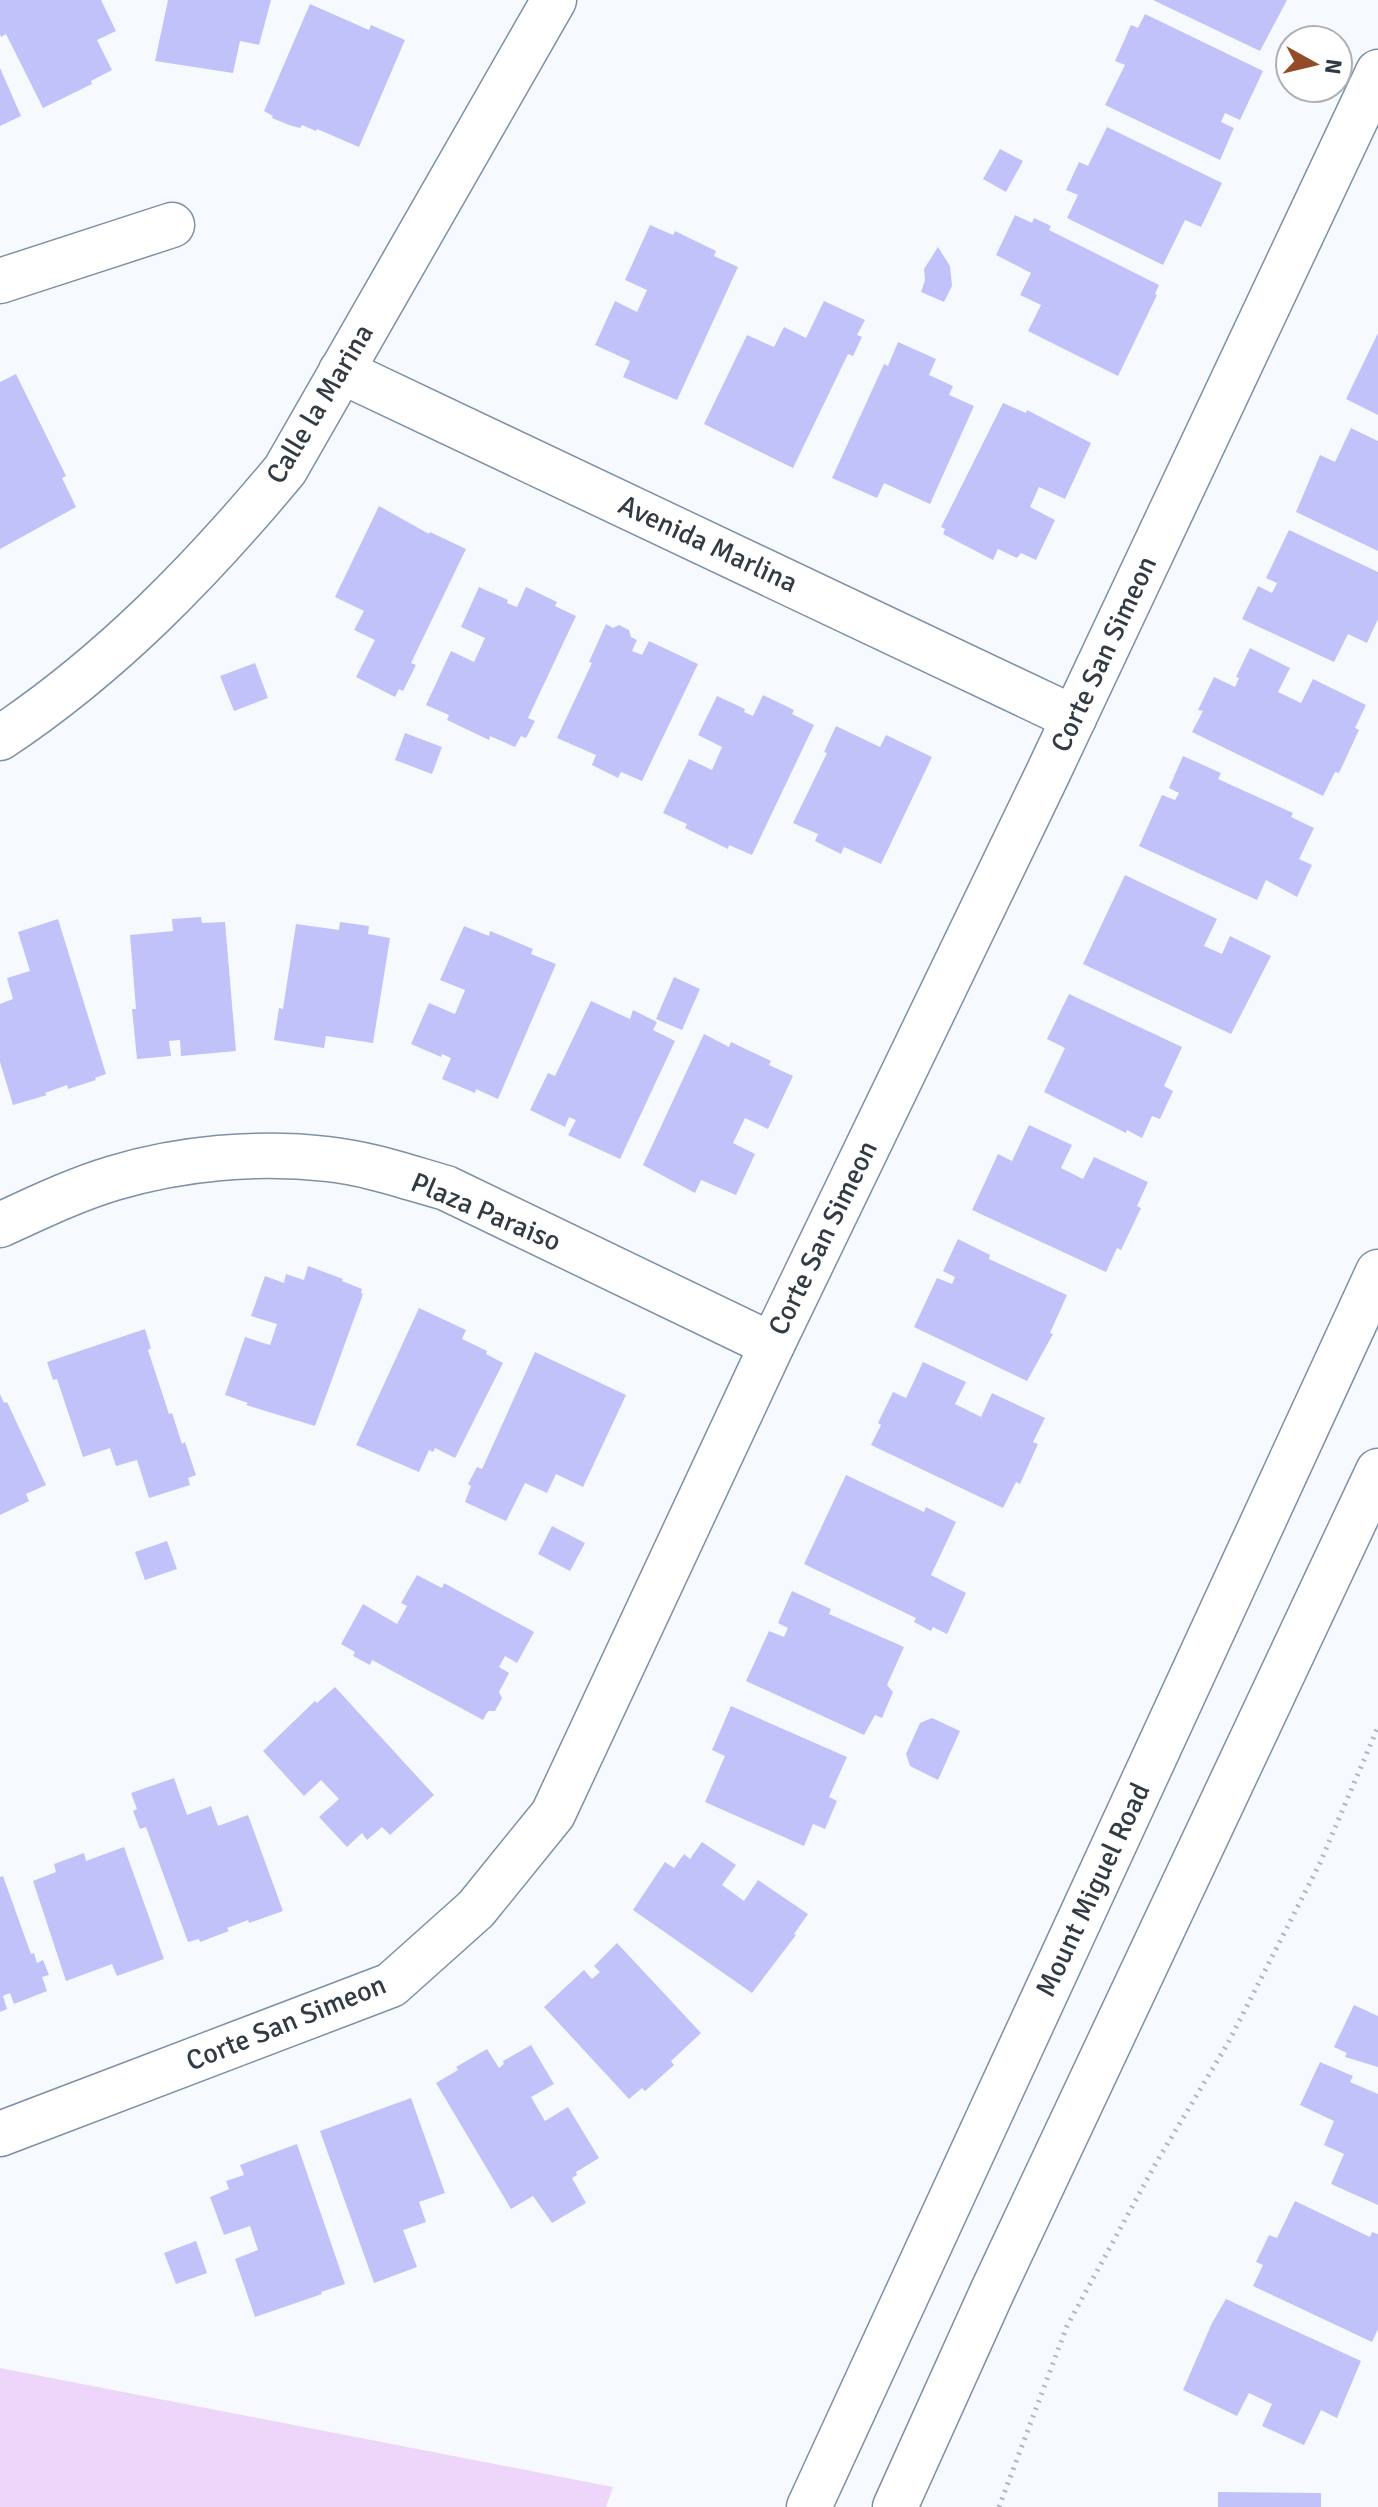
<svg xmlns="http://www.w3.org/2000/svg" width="1378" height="2507" font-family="Signika,sans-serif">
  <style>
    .green { fill: #eed6fb }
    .building { fill: #c1c2f9 }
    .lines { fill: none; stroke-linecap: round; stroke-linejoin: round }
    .minor-casing { stroke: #7d90a5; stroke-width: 47 }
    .path { stroke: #b1b6bd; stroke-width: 5; stroke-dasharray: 2 6; stroke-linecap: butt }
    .minor { stroke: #fff; stroke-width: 44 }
    .labels { text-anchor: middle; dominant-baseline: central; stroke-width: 6; stroke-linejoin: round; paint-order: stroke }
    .street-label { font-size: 28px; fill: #323a43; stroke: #fff }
  </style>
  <rect width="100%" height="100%" fill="#f6faff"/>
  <polygon class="green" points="0,2368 613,2487 606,2507 0,2507"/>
  <g class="building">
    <polygon points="0,0 101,0 116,31 97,40 112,70 91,81 92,84 43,108 6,34 1,37 0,34"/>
    <polygon points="168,0 271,0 259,45 240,41 233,73 155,61"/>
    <polygon points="1153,0 1287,0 1260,51"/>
    <polygon points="310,4 369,30 371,25 405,40 359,147 317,129 316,131 302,125 300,128 289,125 272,118 273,116 264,111"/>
    <polygon points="1145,14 1263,71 1240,120 1225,113 1221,122 1234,128 1220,160 1105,105 1125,65 1115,61 1131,25 1138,28"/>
    <polygon points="0,68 21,116 0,126"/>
    <polygon points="1107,127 1222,183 1201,227 1185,220 1163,265 1067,218 1078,195 1066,190 1079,162 1088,166"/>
    <polygon points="1000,149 1023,161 1006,192 983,179"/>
    <polygon points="1015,215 1032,223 1034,218 1051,226 1049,230 1159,285 1155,294 1157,295 1118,376 1028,331 1041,305 1020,295 1031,273 996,255"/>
    <polygon points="650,225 673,235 675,231 716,251 714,256 738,267 677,400 623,377 630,361 595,345 615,301 637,312 647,290 625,280"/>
    <polygon points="938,247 950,266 952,286 944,302 921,292 925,280 924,269"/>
    <polygon points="824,301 865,320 857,335 862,337 853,356 848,354 793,468 704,424 747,335 774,347 784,327 806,338"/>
    <polygon points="1378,333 1378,415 1346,399"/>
    <polygon points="898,342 936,359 929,375 953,386 949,395 974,406 930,504 884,483 877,498 832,478 884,364 888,366"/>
    <polygon points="16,374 66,476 62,478 76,507 0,549 0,382"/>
    <polygon points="1003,403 1026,413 1027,410 1091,443 1065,499 1039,487 1030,507 1055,520 1036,560 1021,553 1017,558 998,549 993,560 943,534 945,529 941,527"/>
    <polygon points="1351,428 1378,441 1378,551 1296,512 1320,455 1335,462"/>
    <polygon points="379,506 429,534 430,532 466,549 411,663 416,665 403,691 399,689 395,697 356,677 375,640 354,630 364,611 335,597"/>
    <polygon points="1289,530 1378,572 1378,619 1367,643 1348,634 1334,662 1242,619 1258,586 1272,593 1277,583 1266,578"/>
    <polygon points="479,587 508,600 507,603 517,607 526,587 557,602 555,606 576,616 528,718 535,721 526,738 521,736 515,747 490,736 489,740 447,720 449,715 426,705 451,651 474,662 485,638 461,627"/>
    <polygon points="606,624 613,628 619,625 629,630 631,637 637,640 632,651 642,655 649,641 698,664 642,781 621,772 618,778 592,765 596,755 557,738 592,663 589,662"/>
    <polygon points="1250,648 1290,668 1278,692 1301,703 1313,679 1366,705 1355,728 1359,730 1339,773 1335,772 1323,796 1192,732 1203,711 1198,710 1214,677 1235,687 1239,678 1236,677"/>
    <polygon points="255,663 268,698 234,711 220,676"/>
    <polygon points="763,695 794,710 792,714 814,725 752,855 729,845 728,849 685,828 687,824 663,813 689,759 712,770 722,747 698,735 717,696 745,709 744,712 753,716"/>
    <polygon points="836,726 880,747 886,735 932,757 881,864 844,847 841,854 815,841 818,834 793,823 827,753 824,752"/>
    <polygon points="405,733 442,747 432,774 395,760"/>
    <polygon points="1183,756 1221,773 1218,779 1293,813 1291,817 1314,828 1299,859 1312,865 1297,897 1266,880 1257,900 1139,846 1162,795 1175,800 1179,793 1169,788"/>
    <polygon points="1125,875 1217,919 1204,946 1222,954 1230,936 1271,956 1231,1034 1083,964"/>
    <polygon points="201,917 202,923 225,922 236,1051 181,1056 180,1040 169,1041 171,1056 137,1059 132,1009 136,1009 130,935 173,931 172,919"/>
    <polygon points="58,919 106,1074 95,1078 96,1080 68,1089 67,1085 45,1093 47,1095 13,1105 0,1062 0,1004 13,999 7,978 30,971 18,932"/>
    <polygon points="340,922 369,926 368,934 390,938 373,1043 326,1036 324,1048 274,1040 279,1008 283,1009 296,924 339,930"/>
    <polygon points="464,926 489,936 490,931 533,949 531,954 556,964 498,1099 476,1089 475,1093 442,1079 451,1058 442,1054 441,1057 411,1044 429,1003 455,1014 465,990 440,980"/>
    <polygon points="674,977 700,989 682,1030 656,1019"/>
    <polygon points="1069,994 1182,1047 1164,1086 1173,1091 1160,1119 1152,1116 1142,1138 1127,1130 1126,1133 1044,1092 1065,1048 1047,1039"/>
    <polygon points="591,1001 630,1019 633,1010 657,1022 653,1030 675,1041 620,1159 568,1135 576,1120 569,1117 565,1127 530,1110 548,1073 555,1076"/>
    <polygon points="704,1034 729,1047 731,1042 771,1061 769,1065 793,1076 768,1129 745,1118 733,1143 755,1154 736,1195 701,1180 695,1193 643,1165"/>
    <polygon points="1029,1125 1072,1145 1061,1168 1083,1179 1094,1157 1148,1182 1137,1206 1141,1208 1121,1250 1117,1248 1106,1272 972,1210 998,1154 1012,1161"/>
    <polygon points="958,1239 990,1255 989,1259 1067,1295 1050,1333 1053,1334 1027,1381 914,1327 937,1278 952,1284 955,1277 943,1271"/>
    <polygon points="308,1266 343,1279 342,1281 362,1289 361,1293 363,1294 315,1426 246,1405 248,1403 225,1395 245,1337 270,1345 277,1324 251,1316 265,1276 284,1283 286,1274 304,1280"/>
    <polygon points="419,1308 466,1330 462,1339 487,1351 486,1354 503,1363 455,1458 435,1448 433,1452 429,1450 419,1472 356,1445"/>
    <polygon points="145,1329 151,1348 148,1350 169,1414 172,1413 182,1444 185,1442 196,1475 188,1478 190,1485 149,1498 137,1460 116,1466 110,1448 83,1457 57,1379 53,1380 47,1362"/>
    <polygon points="535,1352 626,1395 583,1487 556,1474 547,1493 525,1483 506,1521 465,1502 471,1486 468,1484 477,1467 482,1469"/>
    <polygon points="923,1362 966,1382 955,1404 981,1417 992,1393 1045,1418 1033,1442 1038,1444 1020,1484 1016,1482 1003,1508 871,1445 881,1425 878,1423 893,1392 906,1398"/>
    <polygon points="0,1394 4,1403 7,1402 46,1485 26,1494 29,1501 0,1515"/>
    <polygon points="846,1475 924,1512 926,1507 956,1522 931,1575 966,1593 947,1634 933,1627 931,1631 914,1622 916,1618 804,1564"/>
    <polygon points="552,1526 585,1543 570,1571 538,1554"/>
    <polygon points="167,1541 177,1569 145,1580 135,1552"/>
    <polygon points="417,1575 442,1588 444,1583 534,1632 517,1663 505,1656 499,1667 509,1673 499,1692 502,1698 495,1711 488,1711 483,1720 372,1660 370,1665 353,1656 355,1652 341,1644 363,1604 397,1624 407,1606 401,1603"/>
    <polygon points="792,1591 831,1609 829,1614 904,1647 887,1685 893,1692 882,1718 875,1715 864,1735 746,1681 769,1631 784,1637 788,1628 778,1623"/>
    <polygon points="335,1687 434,1795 390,1835 382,1827 367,1840 362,1833 347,1847 319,1817 339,1799 321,1780 304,1796 263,1751 315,1701 317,1703"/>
    <polygon points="731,1706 847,1757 829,1797 837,1801 825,1829 813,1824 804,1846 705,1802 725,1756 712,1750"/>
    <polygon points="932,1718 960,1731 938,1780 910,1766 906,1754 920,1723"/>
    <polygon points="174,1778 187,1815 211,1806 218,1826 248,1815 283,1911 249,1923 248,1920 227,1928 229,1931 200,1942 199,1939 188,1942 146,1827 140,1829 133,1811 137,1809 131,1793"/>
    <polygon points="702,1842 736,1865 722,1885 744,1901 758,1880 808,1914 794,1934 796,1935 752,1993 633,1910 665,1862 674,1868 684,1854 690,1859"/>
    <polygon points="124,1847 164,1959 117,1976 112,1964 66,1981 33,1881 56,1872 54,1864 84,1853 86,1861"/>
    <polygon points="3,1876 31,1954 34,1953 37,1963 43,1960 49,1975 42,1977 47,1991 14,2004 10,1993 3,1996 7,2009 0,2012 0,1877"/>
    <polygon points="617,1943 701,2033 671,2061 674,2065 645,2091 642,2088 629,2099 544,2007 584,1970 592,1979 600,1972 594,1966"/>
    <polygon points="1354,2005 1378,2016 1378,2067 1345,2057 1347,2053 1334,2047"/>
    <polygon points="531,2045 554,2084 531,2097 545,2121 568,2107 599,2158 576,2172 577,2175 572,2178 586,2203 552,2223 533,2196 511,2209 436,2083 458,2070 456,2067 487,2049 499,2068 504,2064 503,2061"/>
    <polygon points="1320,2062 1353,2076 1350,2082 1378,2094 1378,2205 1331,2184 1344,2154 1324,2145 1334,2121 1300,2105"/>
    <polygon points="411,2098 445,2193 419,2202 426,2222 403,2230 417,2267 374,2283 320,2131"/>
    <polygon points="297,2144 345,2284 321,2292 322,2294 255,2317 235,2259 258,2250 250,2226 224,2235 210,2197 229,2189 226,2181 244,2175 240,2165"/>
    <polygon points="1295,2201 1370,2237 1372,2232 1378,2234 1378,2329 1372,2342 1253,2286 1263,2265 1256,2262 1269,2235 1277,2238"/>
    <polygon points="196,2241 207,2273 176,2284 164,2253"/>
    <polygon points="1226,2299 1361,2361 1337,2418 1321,2410 1304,2445 1262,2426 1272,2404 1249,2393 1237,2416 1183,2390 1212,2323"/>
    <polygon points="1218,2492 1321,2493 1321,2507 1218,2507"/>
  </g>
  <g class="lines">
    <defs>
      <g id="minor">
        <polyline points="0,281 172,225"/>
        <polyline points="341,371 1074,718"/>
        <path d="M 0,738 C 110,665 201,571 285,470 L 554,0"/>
        <path d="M 0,1225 C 37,1208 74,1190 114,1178 C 181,1158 257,1151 327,1159 C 367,1163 407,1177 446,1188 L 772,1345"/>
        <polyline points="0,2134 391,1985 476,1909 553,1814 772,1345 1048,773 1378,72"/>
        <polyline points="809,2507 1378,1272"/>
        <polyline points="895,2507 992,2292 1378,1471"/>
      </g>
    </defs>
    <use href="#minor" class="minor-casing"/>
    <polyline class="path" points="999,2507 1067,2326 1156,2163 1228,2043 1320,1863 1378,1727"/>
    <use href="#minor" class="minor"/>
  </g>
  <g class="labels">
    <g class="street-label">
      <text transform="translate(320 404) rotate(-59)">Calle la Marina</text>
      <text transform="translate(708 544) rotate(25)">Avenida Marlina</text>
      <text transform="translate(1104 654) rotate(-65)">Corte San Simeon</text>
      <text transform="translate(486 1212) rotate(23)">Plaza Paraiso</text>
      <text transform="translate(823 1238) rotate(-64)">Corte San Simeon</text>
      <text transform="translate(1093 1890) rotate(-65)">Mount Miguel Road</text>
      <text transform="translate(286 2023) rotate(-22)">Corte San Simeon</text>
    </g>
  </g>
  <g transform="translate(1314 64) rotate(98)"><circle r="38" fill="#ffffff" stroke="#adb0b4" stroke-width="2"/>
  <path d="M0-6L14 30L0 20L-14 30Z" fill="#934c27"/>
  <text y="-12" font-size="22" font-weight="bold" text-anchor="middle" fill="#323a43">N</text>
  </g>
</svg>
